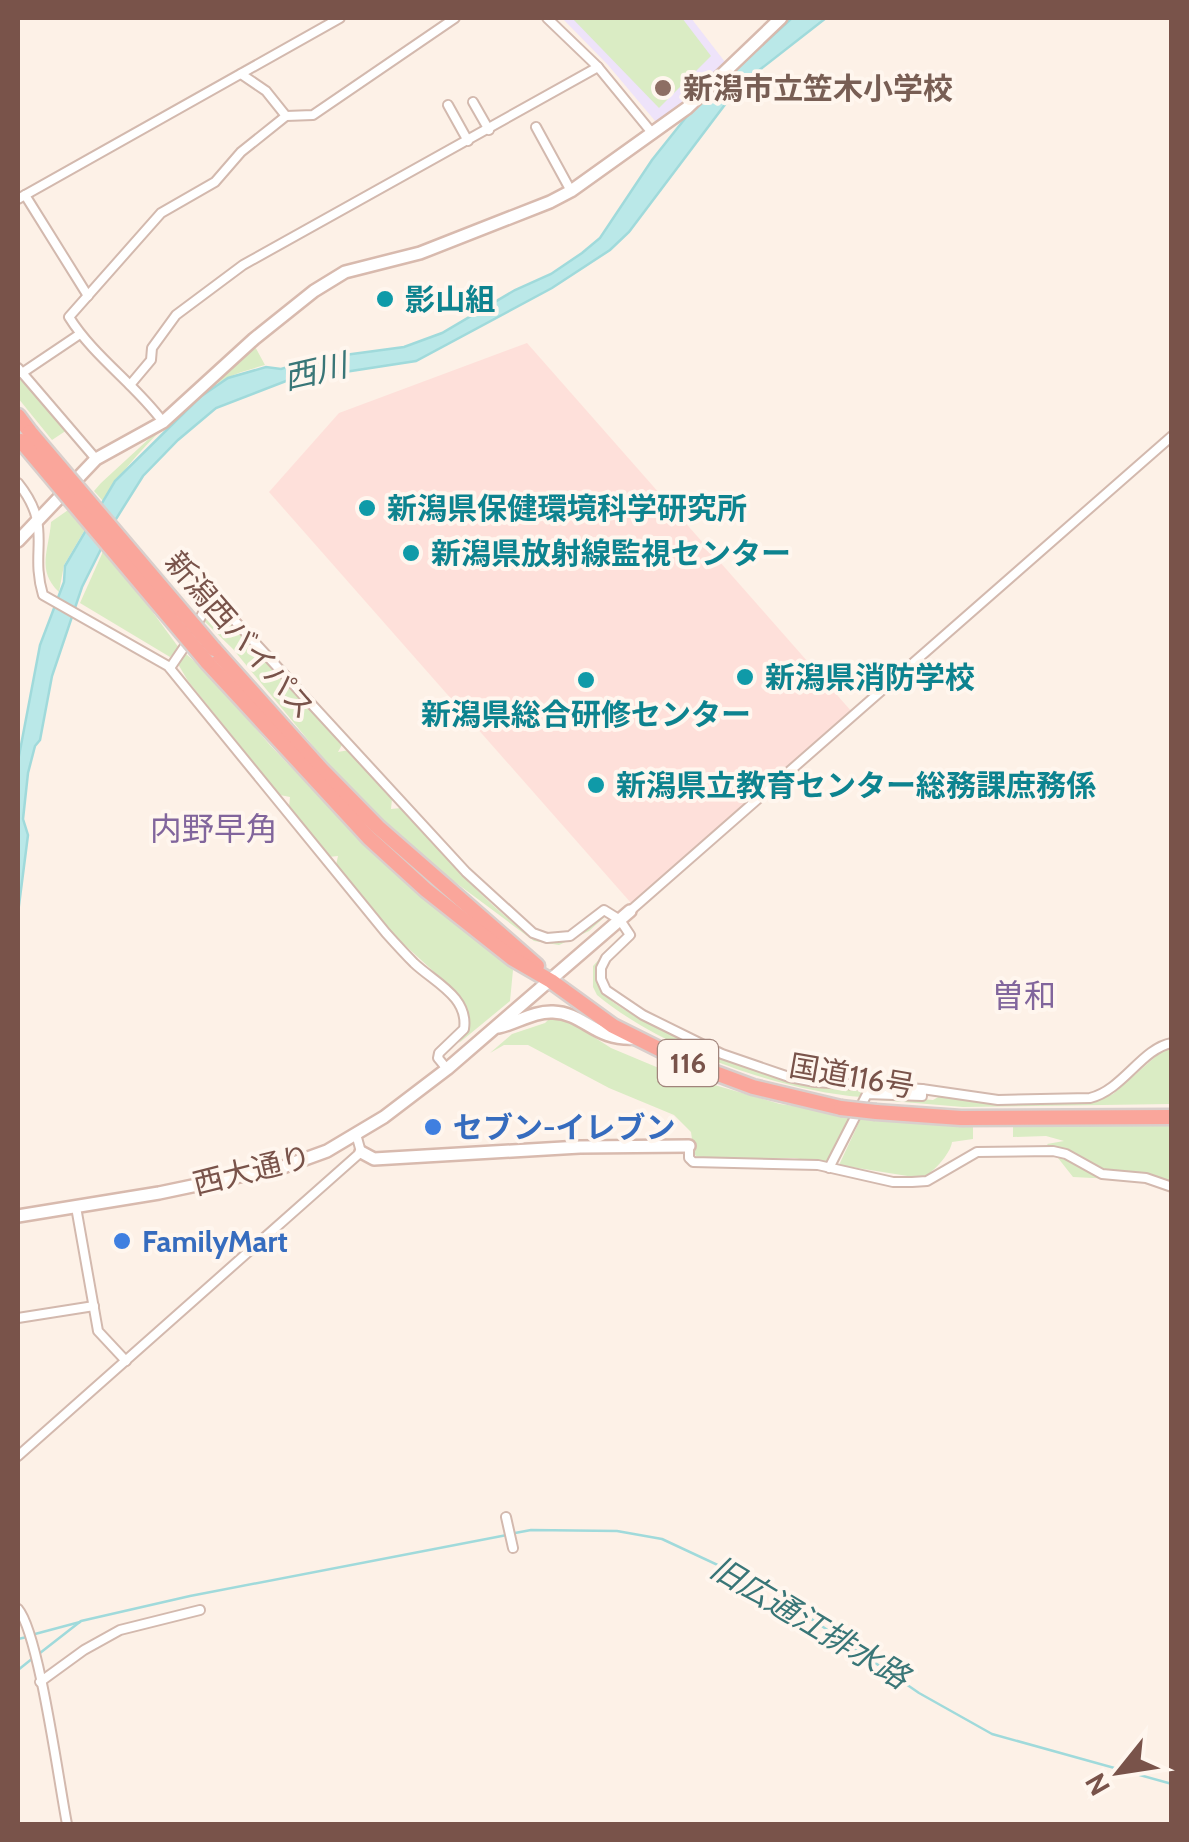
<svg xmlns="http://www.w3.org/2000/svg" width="1189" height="1842" font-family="Cabin,'Noto Sans JP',sans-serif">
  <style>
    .commercial { fill: #fee0da }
    .education { fill: #eee3fa }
    .green { fill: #daecc4 }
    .water { fill: #bae8e8; stroke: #a0dadb; stroke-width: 2.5 }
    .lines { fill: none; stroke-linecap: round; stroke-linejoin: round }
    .stream { stroke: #a0dadb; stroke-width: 2.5 }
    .street-casing { stroke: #d3b9ae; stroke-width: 12 }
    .secondary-casing { stroke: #d8baae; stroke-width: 16 }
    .highway-casing { stroke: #d9cfcc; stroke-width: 19 }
    .street { stroke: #fff; stroke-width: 8 }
    .secondary { stroke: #fff; stroke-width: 11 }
    .highway { stroke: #faa69b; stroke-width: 14 }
    .highway-bridge-casing { stroke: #d9cfcc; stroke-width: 19; stroke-linecap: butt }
    .highway-bridge { stroke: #faa69b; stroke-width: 14 }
    .education-dot { fill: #8d6e63; stroke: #fff6ee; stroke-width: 4 }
    .culture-dot { fill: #0f9aa8; stroke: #fff6ee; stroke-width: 4 }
    .shop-dot { fill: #3f7fe0; stroke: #fff6ee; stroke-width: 4 }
    .labels { text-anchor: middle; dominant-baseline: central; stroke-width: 8; stroke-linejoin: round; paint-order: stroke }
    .shield { fill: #fff6ee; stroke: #a1847b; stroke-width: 2.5 }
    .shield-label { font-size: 28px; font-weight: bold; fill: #79534a }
    .education-label { font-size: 30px; font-weight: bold; fill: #785e54; stroke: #fff6ee; text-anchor: start }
    .culture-label { font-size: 30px; font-weight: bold; fill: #0d838f; stroke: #fff6ee; text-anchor: start }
    .street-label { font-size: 30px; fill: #79534a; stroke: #fff6ee }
    .shop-label { font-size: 30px; font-weight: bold; fill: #366cbe; stroke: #fff6ee; text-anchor: start }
    .water-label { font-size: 32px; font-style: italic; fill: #397677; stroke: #fff6ee }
    .neighbourhood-label { font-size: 32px; fill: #81659c; stroke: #fff6ee }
  </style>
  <rect width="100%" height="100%" fill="#fdf1e7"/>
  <polygon class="commercial" points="527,343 852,712 631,903 269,492 339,413"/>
  <polygon class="education" points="562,18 691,18 725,62 676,111 656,122 608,65"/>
  <g class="green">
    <polygon points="572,18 682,18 711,56 659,108"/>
    <path d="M 253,343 L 265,365 C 252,369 238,372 227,378 C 188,398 124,464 103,501 L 94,491 L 101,483 Z"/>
    <polygon points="18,370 67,430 52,440 18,398"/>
    <path d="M 71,508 L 87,526 L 64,565 L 59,592 C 36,570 49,550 51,522 Z"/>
    <polygon points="105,547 179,648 170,657 80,603"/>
    <path d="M 215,605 L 343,743 L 338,752 L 349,750 L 392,799 L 391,809 L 401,808 C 426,836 515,940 551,943 C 570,945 590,924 604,913 L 607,915 L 589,931 L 559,945 L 534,941 L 432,865 L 372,810 L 327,763 L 233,649 L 204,621 Z"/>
    <polygon points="185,653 211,676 269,744 354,833 442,913 513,970 510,1001 459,1043 469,1028 466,1005 457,993 396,937 336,865 338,856 328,857 289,807 290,797 280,795 188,681 178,664"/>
    <path d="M 603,955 C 596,968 594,985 607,997 C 630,1019 727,1062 759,1070 C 794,1078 830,1082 865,1088 L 861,1097 C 777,1090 662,1049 597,995 L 593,987 L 593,966 Z"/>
    <polygon points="550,1018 572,1023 611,1048 666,1071 780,1104 852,1114 827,1163 794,1158 698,1159 694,1153 691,1132 674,1115 609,1088 528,1045 504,1045 490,1053 512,1034 545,1023"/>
    <polygon points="1171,1048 1171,1104 963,1107 867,1099 873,1095 933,1100 942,1095 996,1103 1101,1099 1113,1094 1163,1050"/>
    <path d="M 862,1116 L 973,1123 L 973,1139 L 952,1142 C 951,1153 932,1175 920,1178 L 839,1165 Z"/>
    <polygon points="1171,1120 1171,1182 1073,1177 1047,1144 1064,1141 1046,1136 1013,1137 1013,1122"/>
  </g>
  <polygon class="water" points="792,18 826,18 739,86 629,232 610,250 552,288 416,361 286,381 216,408 178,440 143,476 116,519 82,587 52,676 40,740 35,746 28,773 23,819 28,835 18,913 18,761 40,645 64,582 65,566 115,481 200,397 228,378 266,367 281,369 315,359 404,347 442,333 515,290 551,274 582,253 600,238 652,160 695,106"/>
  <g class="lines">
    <g class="stream">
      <polyline points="515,1533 531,1530 617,1531 662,1539 765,1587 919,1693 992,1734 1172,1784"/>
      <polyline points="35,1634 80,1622"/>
      <polyline points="18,1639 27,1637"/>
      <polyline points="40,1653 81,1621 190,1596 507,1535"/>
      <polyline points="18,1670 33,1658"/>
    </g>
    <defs>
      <g id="street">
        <polyline points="547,18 598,67 653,134"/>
        <polyline points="241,74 266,91 286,116"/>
        <polyline points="473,102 489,130"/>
        <polyline points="448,105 468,141"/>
        <polyline points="536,127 571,191"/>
        <polyline points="25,195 88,296"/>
        <polyline points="18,199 340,18"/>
        <polyline points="18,368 96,459"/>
        <polyline points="22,373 80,334"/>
        <polyline points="130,385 151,360 152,348 176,315 243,265 598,67"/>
        <path d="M 163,422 C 135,384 94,357 69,317 L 161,213 L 215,182 L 241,152 L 286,116 L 313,115 L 455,18"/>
        <path d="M 18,483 C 54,528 29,549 43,595 L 168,666 L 386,933 C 395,943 404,953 414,963 C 434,982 469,997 464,1029 L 439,1053 L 438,1058 L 447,1069"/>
        <polyline points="196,576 212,596"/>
        <path d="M 195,628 L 212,596 L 466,872 L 533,933 L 547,938 L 570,936 L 604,910 L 620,920 L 630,935 L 606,958 L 601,968 L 601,979 L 606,990 L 643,1015 L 722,1054 L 789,1077 L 815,1082 L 922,1089 L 998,1100 L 1090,1098 C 1123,1090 1142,1048 1172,1043"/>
        <polyline points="170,668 189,640"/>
        <polyline points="630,911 1172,436"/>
        <polyline points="689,1146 689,1158 693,1162 818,1165 893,1182 912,1182 927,1181 977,1152 1053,1151 1066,1154 1102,1174 1146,1178 1172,1187"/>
        <polyline points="829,1168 867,1094 922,1096 922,1089"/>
        <polyline points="76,1207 98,1331 126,1361"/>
        <polyline points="18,1318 94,1306"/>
        <polyline points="18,1456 361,1152 356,1134"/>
        <polyline points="506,1517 513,1548"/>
        <path d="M 18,1609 C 39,1633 59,1784 67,1824"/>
        <polyline points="40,1682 84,1650 120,1630 200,1610"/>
      </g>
      <g id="secondary">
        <polyline points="18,541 96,459 163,422 254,339 314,291 345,272 420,253 550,202 571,191 687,108 781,18"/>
        <path d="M 499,1027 C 517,1023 534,1011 553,1012 C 585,1013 594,1041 636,1038"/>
        <polyline points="361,1152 374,1159 580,1147 689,1146"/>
        <polyline points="18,1216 159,1193 283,1167 327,1151 384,1117 447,1069 630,911"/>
      </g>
      <g id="highway">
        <polyline points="18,416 30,432"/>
        <polyline points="214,649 322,770 378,827 537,966"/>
        <polyline points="207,662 369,838 426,890 513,959 551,981 613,1026 683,1061 753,1087 841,1108"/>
        <polyline points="876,1112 961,1118 1172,1117"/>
      </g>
    </defs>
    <use href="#street" class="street-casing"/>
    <use href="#secondary" class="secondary-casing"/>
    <use href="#highway" class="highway-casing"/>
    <use href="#street" class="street"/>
    <use href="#secondary" class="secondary"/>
    <use href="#highway" class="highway"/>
    <defs>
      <g id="highway-bridge">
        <polyline points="30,432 214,649"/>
        <polyline points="21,441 207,662"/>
        <polyline points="841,1108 876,1112"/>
      </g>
    </defs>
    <use href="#highway-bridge" class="highway-bridge-casing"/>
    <use href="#highway-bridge" class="highway-bridge"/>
  </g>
  <circle class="education-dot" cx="663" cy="88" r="10"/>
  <g class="culture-dot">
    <circle cx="385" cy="299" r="10"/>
    <circle cx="367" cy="508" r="10"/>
    <circle cx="411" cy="553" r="10"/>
    <circle cx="745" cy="677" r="10"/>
    <circle cx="586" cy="680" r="10"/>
    <circle cx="596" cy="785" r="10"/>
  </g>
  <g class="shop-dot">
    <circle cx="433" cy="1127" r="10"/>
    <circle cx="122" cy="1241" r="10"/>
  </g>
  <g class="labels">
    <rect class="shield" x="658" y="1040" width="60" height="46" rx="8"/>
    <g class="shield-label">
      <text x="688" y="1063">116</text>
    </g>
    <g class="education-label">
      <text x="683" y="88">新潟市立笠木小学校</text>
    </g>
    <g class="culture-label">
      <text x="405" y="299">影山組</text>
      <text x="387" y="508">新潟県保健環境科学研究所</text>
      <text x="431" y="553">新潟県放射線監視センター</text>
      <text x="765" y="677">新潟県消防学校</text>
      <text x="586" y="714" text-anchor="middle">新潟県総合研修センター</text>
      <text x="616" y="785">新潟県立教育センター総務課庶務係</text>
    </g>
    <g class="street-label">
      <text transform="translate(240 635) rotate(49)">新潟西バイパス</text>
      <text transform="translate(852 1076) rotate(10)">国道116号</text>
      <text transform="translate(252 1170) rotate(-14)">西大通り</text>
    </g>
    <g class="shop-label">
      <text x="453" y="1127">セブン-イレブン</text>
      <text x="142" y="1241">FamilyMart</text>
    </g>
    <g class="water-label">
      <text transform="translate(315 371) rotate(-13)">西川</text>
      <text transform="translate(810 1622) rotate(31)">旧広通江排水路</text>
    </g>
    <g class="neighbourhood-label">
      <text x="214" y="828">内野早角</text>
      <text x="1024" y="995">曽和</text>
    </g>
  </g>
  <rect width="1189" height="1842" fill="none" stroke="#79534a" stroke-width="40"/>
  <g transform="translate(1119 1772) rotate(240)" stroke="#fff6ee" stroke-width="8" paint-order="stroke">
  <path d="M0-8L18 38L0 25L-18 38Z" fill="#79534a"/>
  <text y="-15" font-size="28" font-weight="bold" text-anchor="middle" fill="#79534a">N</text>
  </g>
</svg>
